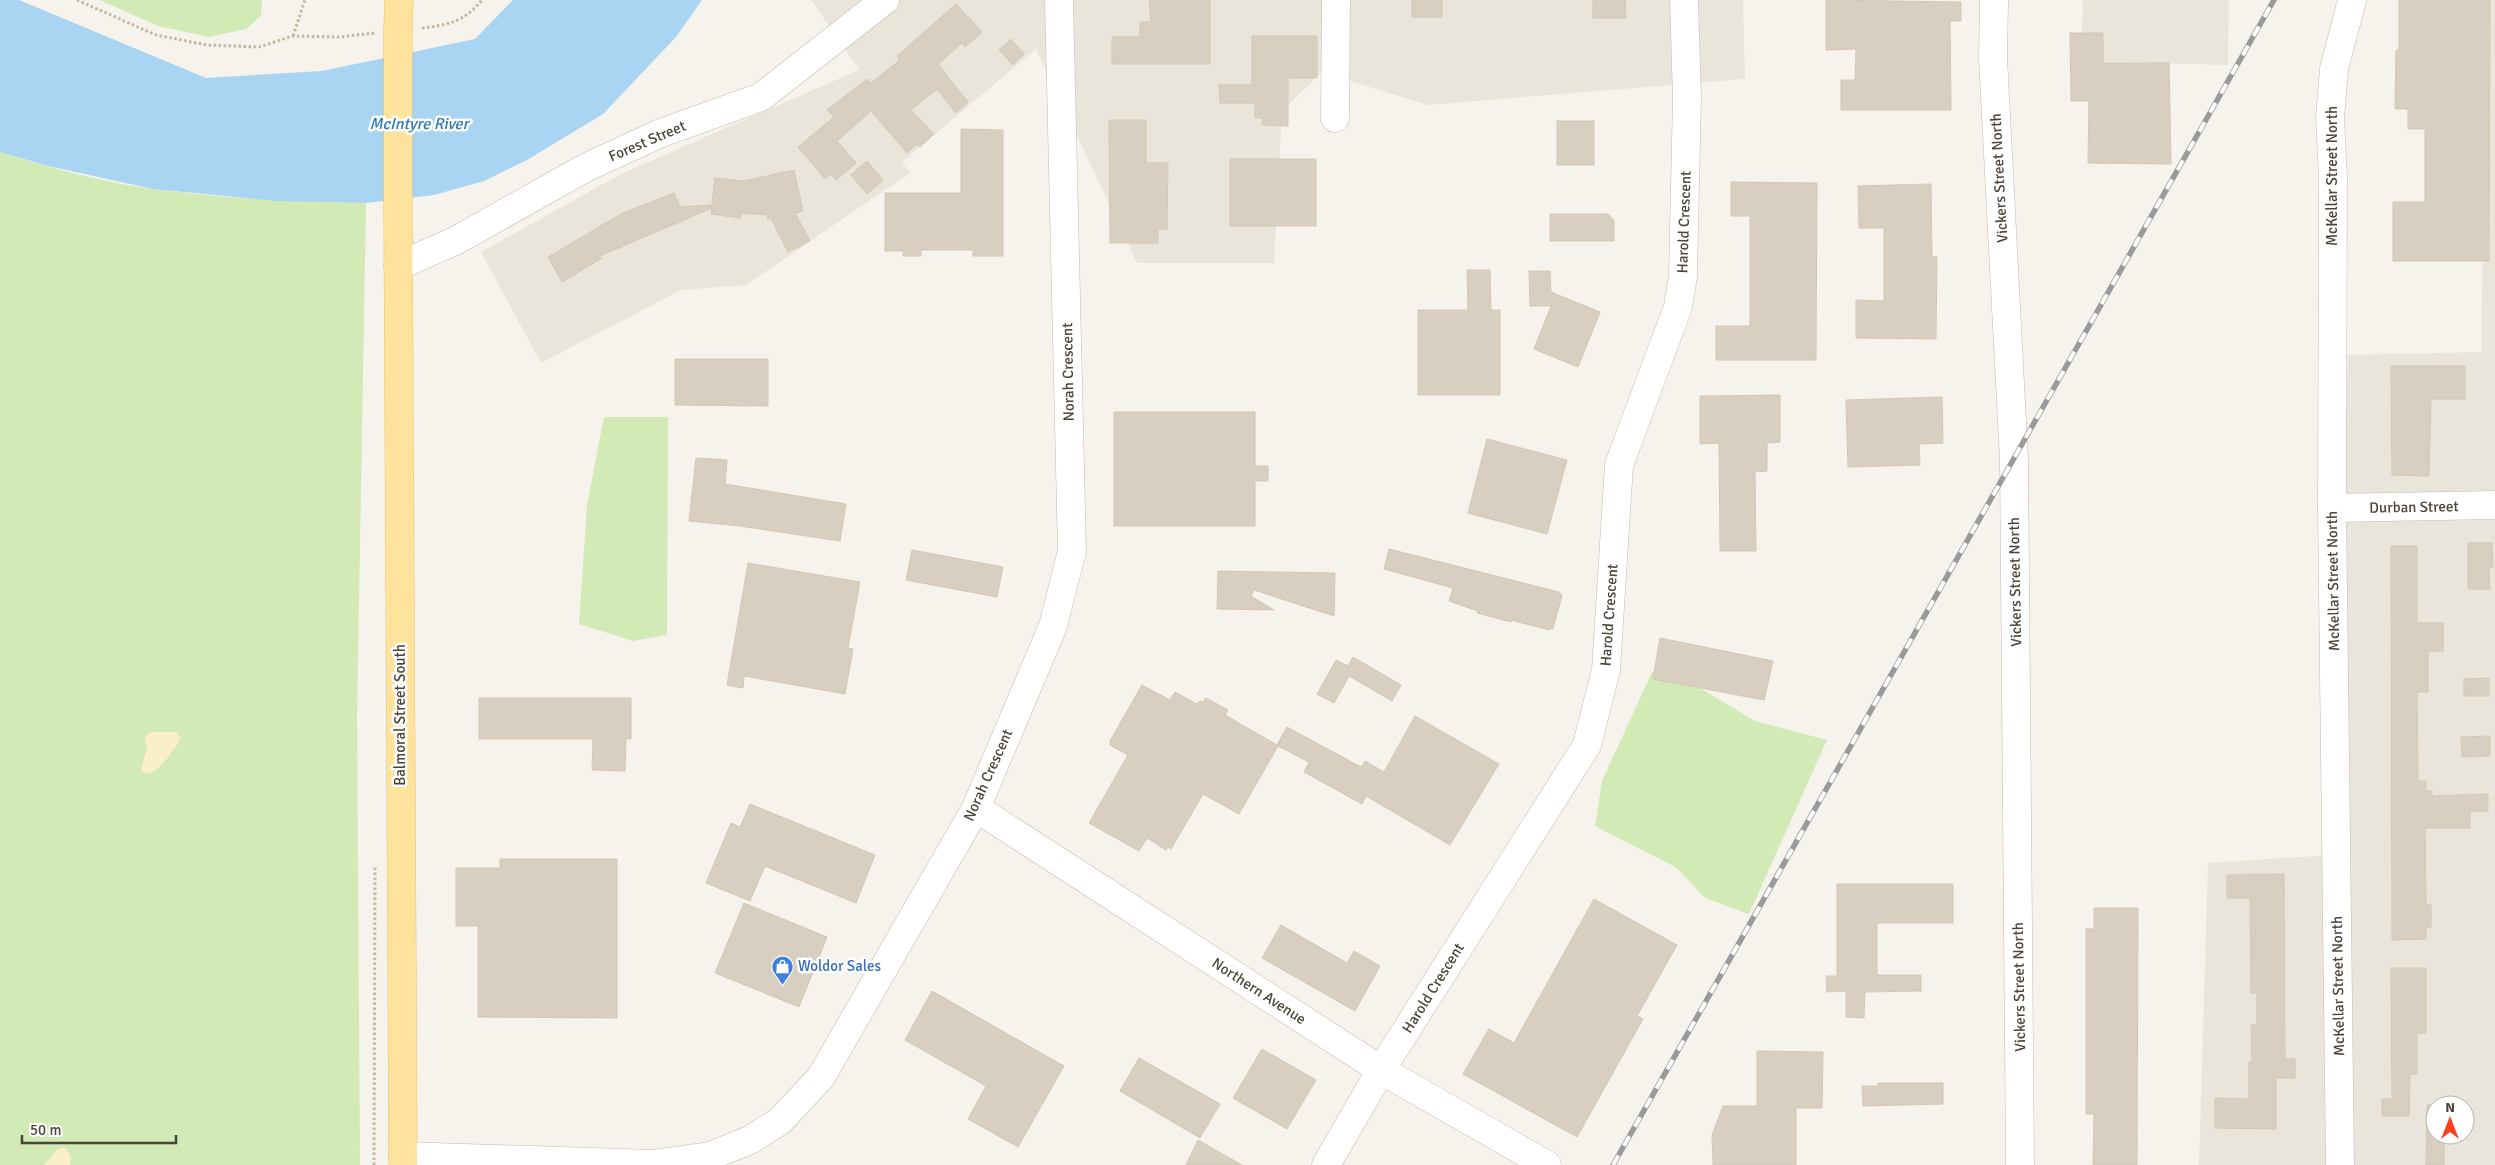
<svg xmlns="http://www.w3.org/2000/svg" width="2495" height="1165" font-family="Signika,sans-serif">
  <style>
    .residential { fill: #eae5da; fill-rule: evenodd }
    .green { fill: #d2eab5 }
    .sand { fill: #f9efc9 }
    .water { fill: #a9d4f2 }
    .building { fill: #d8cfc1; stroke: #d3c7b4 }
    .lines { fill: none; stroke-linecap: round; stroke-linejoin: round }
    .minor-casing { stroke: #c2bbae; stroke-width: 29 }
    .major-casing { stroke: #e6c16a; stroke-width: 29 }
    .path { stroke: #c4b79f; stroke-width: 3; stroke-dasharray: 2.5 2.5; stroke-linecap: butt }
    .minor { stroke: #fff; stroke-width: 28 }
    .major { stroke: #ffe39c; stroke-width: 28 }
    .rail-casing { stroke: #9a9a9a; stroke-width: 5.5 }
    .rail { stroke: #fff; stroke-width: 4; stroke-dasharray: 11; stroke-linecap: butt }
    .major-bridge-casing { stroke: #e6c16a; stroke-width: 29; stroke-linecap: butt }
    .major-bridge { stroke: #ffe39c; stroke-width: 28 }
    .labels { text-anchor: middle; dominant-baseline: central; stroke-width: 5; stroke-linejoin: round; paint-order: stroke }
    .street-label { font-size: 15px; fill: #4b4439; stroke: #fff }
    .shop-label { font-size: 15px; fill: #366cbe; stroke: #fff; text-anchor: start }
    .water-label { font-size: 16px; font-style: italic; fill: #2e7ab2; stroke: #fff }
  </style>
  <rect width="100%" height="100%" fill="#f6f3ec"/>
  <g class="residential">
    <polygon points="811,0 1743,0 1745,79 1427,105 1322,72 1282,111 1274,263 1137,263 1036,49 902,162 910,173 746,285 681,290 541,363 481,252 623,173 859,70"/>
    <polygon points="2083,0 2229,0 2228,65 2081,61"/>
    <path d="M 2487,0 L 2495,0 L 2495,1165 L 2199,1165 L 2208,863 L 2331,855 L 2348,355 L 2481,352 ZM 2435,1105 L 2465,1105 L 2465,1135 L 2435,1135 Z"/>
  </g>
  <g class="green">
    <polygon points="100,0 262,0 261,16 246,29 209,37 158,26"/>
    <path d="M 0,152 C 49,167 103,183 154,189 C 225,199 295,201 366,203 L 357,716 L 360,1165 L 0,1165 Z"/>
    <polygon points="604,417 668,417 667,635 633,641 579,624 587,505"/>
    <polygon points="1670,670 1755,721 1827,740 1749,914 1705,898 1677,868 1595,826 1602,781 1652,672"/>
  </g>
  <g class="sand">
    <path d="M 150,732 L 176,732 L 181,738 C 173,750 161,772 146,774 L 141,770 L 147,747 L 144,738 Z"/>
    <polygon points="65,1147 71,1157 70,1165 44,1165 57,1150"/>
  </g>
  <polygon class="water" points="0,0 19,0 206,78 322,71 475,39 513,0 702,0 676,37 603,114 527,160 484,181 434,195 366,203 276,201 153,189 48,166 0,152"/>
  <g class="building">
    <polygon points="1149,0 1210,0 1210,64 1112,64 1112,37 1140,37 1140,22 1151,22"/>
    <rect x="1412" y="0" width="30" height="17"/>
    <polygon points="1593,0 1625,0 1626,18 1593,18"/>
    <polygon points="1826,0 1961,2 1961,21 1950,21 1951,110 1841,110 1841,80 1855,80 1856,49 1826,50"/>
    <polygon points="2399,0 2490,0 2489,261 2393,261 2393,202 2425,202 2425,129 2408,129 2408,109 2395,109 2396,50 2399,50"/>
    <polygon points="956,4 982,32 965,47 962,43 938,64 968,102 956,113 937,89 911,110 934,134 920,147 917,144 907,153 871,111 837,141 856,163 836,180 831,174 825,179 798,147 834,117 827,110 867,79 871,83 900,60 897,56"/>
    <polygon points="2070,33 2103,33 2103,63 2169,63 2171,164 2088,163 2089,101 2071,101"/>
    <polygon points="1252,36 1317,36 1317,78 1288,78 1288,126 1262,125 1263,118 1255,118 1255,103 1220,103 1219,85 1252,85"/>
    <polygon points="1011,39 1024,54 1013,65 999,50"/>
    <polygon points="1109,120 1146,120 1146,163 1168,163 1167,229 1158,229 1158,243 1110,243"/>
    <rect x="1557" y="121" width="37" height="44"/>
    <polygon points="961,129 1003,130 1003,256 973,256 973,250 921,250 921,256 903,256 903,251 885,251 885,193 961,193"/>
    <rect x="1230" y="159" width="86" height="67"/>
    <polygon points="867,161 883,180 867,194 851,175"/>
    <polygon points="794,170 803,211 795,213 810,241 788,252 771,218 768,219 767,215 741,213 740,218 711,214 712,208 595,258 602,258 562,282 548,257 621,214 674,193 680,207 712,205 715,178 744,181"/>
    <polygon points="1731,182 1817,183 1816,360 1716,360 1716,326 1750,326 1750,216 1731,216"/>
    <polygon points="1931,184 1932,257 1937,257 1936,339 1856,338 1856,300 1884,301 1884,228 1859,228 1858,186"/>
    <polygon points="1550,214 1608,214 1614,221 1614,241 1550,241"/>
    <polygon points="1467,270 1490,270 1491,310 1500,310 1500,395 1418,395 1418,310 1468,310"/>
    <polygon points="1529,271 1550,271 1551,292 1600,312 1578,367 1534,349 1551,306 1530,306"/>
    <polygon points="675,359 768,359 768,406 675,405"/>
    <polygon points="2391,366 2465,366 2465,399 2431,399 2429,476 2392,475"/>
    <polygon points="1780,395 1780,442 1767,443 1767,471 1755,472 1756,551 1720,551 1719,443 1700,444 1700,396"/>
    <polygon points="1942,397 1943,443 1919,444 1920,465 1848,467 1846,400"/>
    <polygon points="1114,412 1255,412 1255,466 1268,466 1268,481 1255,481 1255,526 1114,526"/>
    <polygon points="1487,439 1567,460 1547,534 1468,513"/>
    <polygon points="696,458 727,460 725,484 846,504 840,541 740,526 689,521"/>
    <polygon points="2468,543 2492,543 2493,568 2489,568 2490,589 2468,589"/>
    <polygon points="2391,546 2417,546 2417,623 2443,623 2443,651 2428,651 2428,692 2417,692 2418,781 2426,781 2426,791 2432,791 2432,796 2488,794 2488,811 2470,811 2470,828 2425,828 2426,905 2431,905 2431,927 2426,927 2426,939 2392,940"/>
    <polygon points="1389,549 1559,592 1562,595 1553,629 1550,628 1549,630 1511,620 1511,622 1477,613 1478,611 1449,601 1453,588 1384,569"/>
    <polygon points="912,550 1003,567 997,597 906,580"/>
    <polygon points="748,563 860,582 848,648 853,649 845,694 744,676 743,688 727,685"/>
    <polygon points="1218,571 1335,573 1334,616 1254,590 1251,596 1274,610 1217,609"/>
    <polygon points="1660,638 1773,661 1764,700 1653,679"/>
    <polygon points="1353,657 1401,685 1392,701 1349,676 1334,703 1317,694 1336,660 1348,666"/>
    <polygon points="2489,678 2489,696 2464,696 2464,679"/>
    <polygon points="1142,685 1170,700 1175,692 1197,704 1200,701 1203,702 1206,698 1228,710 1225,715 1277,745 1287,727 1361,767 1365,761 1384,772 1415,716 1499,764 1450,845 1366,796 1362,804 1304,772 1309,762 1278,746 1239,814 1203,794 1171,849 1168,847 1166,850 1147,838 1139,851 1089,823 1128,755 1110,745 1110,741"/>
    <polygon points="479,698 631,698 631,739 626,739 625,771 592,770 593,739 479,739"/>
    <polygon points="2490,736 2490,756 2462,757 2461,737"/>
    <polygon points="750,804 875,855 856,903 765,866 750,901 706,883 731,823 740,827"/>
    <polygon points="500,859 617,859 617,1018 478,1017 478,926 456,926 456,868 500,868"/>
    <polygon points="2284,874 2285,1059 2295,1059 2295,1078 2276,1078 2276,1129 2215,1128 2215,1098 2249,1099 2249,1062 2252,1062 2251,1025 2257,1025 2257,993 2251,993 2250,898 2227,898 2227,875"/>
    <polygon points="1837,884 1953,884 1953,923 1877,923 1877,975 1921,975 1921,991 1865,992 1864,1018 1846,1017 1846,991 1827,992 1826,976 1837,976"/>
    <polygon points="1594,899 1677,945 1637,1016 1643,1019 1577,1137 1463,1074 1489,1029 1514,1043"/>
    <polygon points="744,903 827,937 799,1007 715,973"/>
    <polygon points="2094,908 2138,908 2137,1165 2093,1165 2094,1114 2086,1114 2086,929 2094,929"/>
    <polygon points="1281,925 1347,963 1354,951 1380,966 1355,1011 1262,958"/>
    <polygon points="2391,968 2426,968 2426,1033 2417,1033 2417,1074 2410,1074 2409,1116 2382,1116 2382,1099 2392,1099"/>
    <polygon points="932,991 1064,1066 1018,1147 968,1119 986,1086 905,1040"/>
    <polygon points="1262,1049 1316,1080 1287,1129 1233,1098"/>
    <polygon points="1757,1051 1823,1052 1822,1108 1796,1108 1796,1165 1713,1165 1712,1135 1723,1106 1757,1106"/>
    <polygon points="1139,1058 1220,1104 1200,1138 1120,1091"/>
    <polygon points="1878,1083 1943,1083 1943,1104 1863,1106 1862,1086 1878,1086"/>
    <polygon points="2427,1105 2435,1105 2435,1135 2444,1135 2444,1165 2426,1165"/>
    <polygon points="1198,1140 1242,1165 1186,1165"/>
  </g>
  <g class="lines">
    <defs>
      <g id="minor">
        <polyline points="1994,0 1993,58 2014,460 2020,1165"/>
        <polyline points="1335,118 1336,0"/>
        <polyline points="398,266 455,241 587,167 661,133 761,97 885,0"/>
        <polyline points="2332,508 2495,505"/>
        <polyline points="976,808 1381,1070 1547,1165"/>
        <polyline points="403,1156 652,1164 710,1156 750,1140 780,1121 821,1077 976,808 1053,626 1072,551 1059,0"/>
        <polyline points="1326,1165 1381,1070 1587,745 1606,670 1619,465 1678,307 1683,276 1687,98 1684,0"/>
        <polyline points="2340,1165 2332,508 2333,177 2330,118 2334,69 2352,0"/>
      </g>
      <g id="major">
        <polyline points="398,29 399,0"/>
        <polyline points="398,210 403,1165"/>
      </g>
    </defs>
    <use href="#minor" class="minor-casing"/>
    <use href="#major" class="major-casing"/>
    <g class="path">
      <polyline points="77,0 156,35 207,45 259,47 293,36 339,37 376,33"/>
      <path d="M 422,28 C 448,25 464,22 482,0"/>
      <polyline points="293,36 305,0"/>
      <polyline points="374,1165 375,865"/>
    </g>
    <use href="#minor" class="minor"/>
    <use href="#major" class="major"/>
    <defs>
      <polyline id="rail" points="1613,1165 2274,0"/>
    </defs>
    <use href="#rail" class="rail-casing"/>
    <use href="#rail" class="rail"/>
    <defs>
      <polyline id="major-bridge" points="398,210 398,29"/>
    </defs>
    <use href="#major-bridge" class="major-bridge-casing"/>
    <use href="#major-bridge" class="major-bridge"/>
  </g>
  <defs>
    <symbol id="shop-pin" viewBox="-11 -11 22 30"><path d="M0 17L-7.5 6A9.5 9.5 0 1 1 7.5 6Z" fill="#3f7fe0" stroke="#fff"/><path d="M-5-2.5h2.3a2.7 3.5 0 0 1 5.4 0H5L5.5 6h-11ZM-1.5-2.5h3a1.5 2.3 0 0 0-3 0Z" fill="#fff"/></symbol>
  </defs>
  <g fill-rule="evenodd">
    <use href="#shop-pin" x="770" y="954" width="25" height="34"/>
  </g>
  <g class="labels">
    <g class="street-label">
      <text transform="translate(647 141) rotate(-23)">Forest Street</text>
      <text transform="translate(2332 176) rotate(-90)">McKellar Street North</text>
      <text transform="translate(1999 178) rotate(-93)">Vickers Street North</text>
      <text transform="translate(1684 222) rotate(-88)">Harold Crescent</text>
      <text transform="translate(1068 372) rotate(-91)">Norah Crescent</text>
      <text transform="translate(2414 507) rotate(-1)">Durban Street</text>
      <text transform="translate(2333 581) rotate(-91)">McKellar Street North</text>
      <text transform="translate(2015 582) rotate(-91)">Vickers Street North</text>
      <text transform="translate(1609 615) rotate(-86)">Harold Crescent</text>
      <text transform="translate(400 715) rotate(-90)">Balmoral Street South</text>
      <text transform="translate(988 775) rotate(-66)">Norah Crescent</text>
      <text transform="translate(2338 986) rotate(-91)">McKellar Street North</text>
      <text transform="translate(2019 987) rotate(-91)">Vickers Street North</text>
      <text transform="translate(1433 988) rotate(-58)">Harold Crescent</text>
      <text transform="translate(1259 991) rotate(33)">Northern Avenue</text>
    </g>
    <g class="shop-label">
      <text x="798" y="966">Woldor Sales</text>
    </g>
    <g class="water-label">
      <text x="419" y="124">McIntyre River</text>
    </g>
  </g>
  <g transform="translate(2450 1120)"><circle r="24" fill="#ffffff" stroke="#b7b4b0"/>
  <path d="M0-4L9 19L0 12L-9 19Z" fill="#fc3f1d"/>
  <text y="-8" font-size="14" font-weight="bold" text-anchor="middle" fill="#4b4439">N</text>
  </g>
  <path d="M22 1135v8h154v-8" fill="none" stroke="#4b4439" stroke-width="2.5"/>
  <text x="30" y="1135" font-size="15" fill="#4b4439" stroke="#ffffff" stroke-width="4" paint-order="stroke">50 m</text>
</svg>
